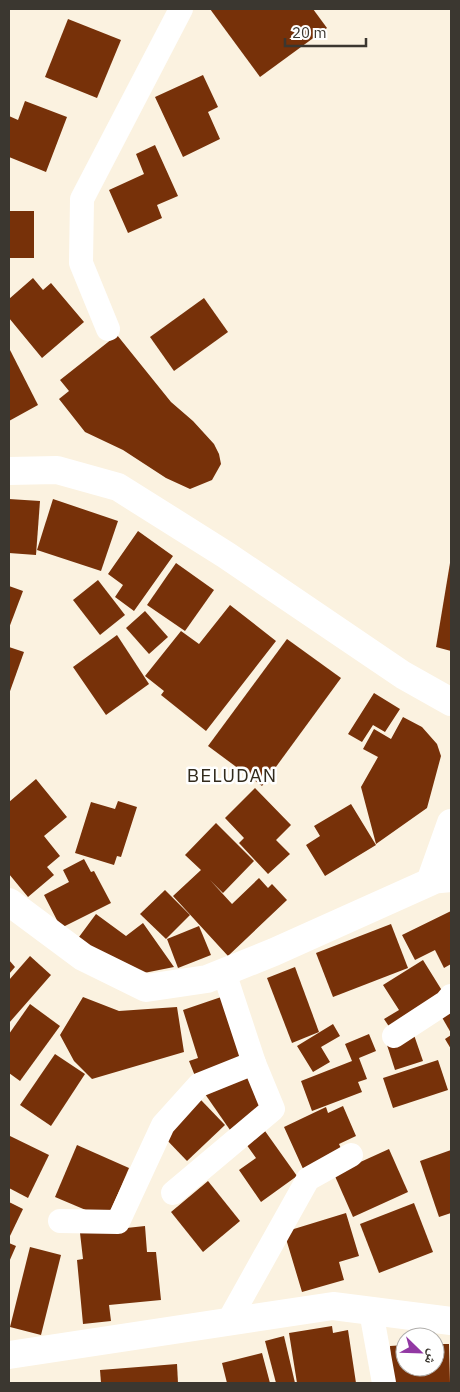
<svg xmlns="http://www.w3.org/2000/svg" width="460" height="1392" font-family="'IBM Plex Sans','Noto Naskh Arabic',sans-serif">
  <style>
    .building { fill: #773109 }
    .lines { fill: none; stroke-linecap: round; stroke-linejoin: round }
    .street { stroke: #fff; stroke-width: 24 }
    .secondary { stroke: #fff; stroke-width: 28 }
    .labels { text-anchor: middle; dominant-baseline: central; stroke-width: 5; stroke-linejoin: round; paint-order: stroke }
    .quarter-label { font-size: 19px; letter-spacing: 1px; fill: #322b1d; stroke: #fff }
  </style>
  <rect width="100%" height="100%" fill="#fbf2e0"/>
  <g class="building">
    <polygon points="210,9 313,9 327,28 260,77"/>
    <polygon points="68,19 121,40 97,98 45,77"/>
    <polygon points="203,75 218,107 208,112 220,139 183,157 155,97"/>
    <polygon points="25,101 67,117 46,172 9,157 9,116 18,120"/>
    <polygon points="155,145 178,196 157,205 162,218 128,233 109,190 144,174 136,154"/>
    <rect x="9" y="211" width="25" height="47"/>
    <polygon points="33,278 43,290 51,283 84,322 42,358 9,318 9,299"/>
    <polygon points="204,298 228,332 174,371 150,337"/>
    <polygon points="117,335 171,402 193,421 214,444 219,454 221,464 212,480 190,489 166,478 123,450 85,432 59,399 69,391 60,380"/>
    <polygon points="9,348 38,405 9,421"/>
    <polygon points="9,499 40,501 36,555 9,553"/>
    <polygon points="53,499 118,521 101,571 37,550"/>
    <polygon points="138,531 173,556 134,611 115,597 123,585 108,574"/>
    <polygon points="176,563 214,590 185,631 147,605"/>
    <polygon points="450,563 451,563 451,651 436,647"/>
    <polygon points="98,580 125,615 100,635 73,600"/>
    <polygon points="9,586 23,591 9,628"/>
    <polygon points="230,605 276,641 206,731 161,695 164,691 145,676 181,631 199,644"/>
    <polygon points="145,611 168,637 149,654 126,628"/>
    <polygon points="117,635 149,684 106,715 73,667"/>
    <polygon points="287,639 341,678 262,786 208,746"/>
    <polygon points="9,647 24,652 9,694"/>
    <polygon points="374,693 400,709 385,732 373,725 362,742 348,734"/>
    <polygon points="403,717 422,727 437,744 441,756 427,808 376,844 361,787 378,757 363,749 374,729 391,739"/>
    <polygon points="36,779 67,817 44,836 60,856 47,867 54,875 28,897 9,874 9,802"/>
    <polygon points="255,788 291,825 276,840 290,854 268,874 239,843 244,838 225,818"/>
    <polygon points="118,801 137,807 121,857 117,856 114,865 75,853 91,802 115,809"/>
    <polygon points="351,804 376,845 325,876 306,845 320,836 314,826"/>
    <polygon points="216,823 254,861 223,893 210,880 232,904 259,878 268,888 272,884 287,900 228,956 173,896 201,870 185,855"/>
    <polygon points="84,859 91,872 94,871 111,903 61,928 44,895 69,882 63,870"/>
    <polygon points="165,890 190,915 166,939 140,914"/>
    <polygon points="451,911 451,964 444,968 435,950 415,960 402,935"/>
    <polygon points="96,914 126,936 143,923 174,967 129,976 76,941"/>
    <polygon points="391,924 408,968 333,997 316,953"/>
    <polygon points="199,926 211,955 178,968 167,939"/>
    <polygon points="30,956 51,975 9,1023 9,980"/>
    <polygon points="9,960 15,967 9,974"/>
    <polygon points="423,960 446,997 392,1031 384,1019 399,1010 383,985"/>
    <polygon points="295,967 319,1032 292,1043 267,978"/>
    <polygon points="227,995 248,1058 195,1076 189,1061 198,1058 183,1010"/>
    <polygon points="83,997 119,1011 177,1007 184,1052 92,1079 74,1061 60,1035"/>
    <polygon points="30,1004 60,1026 20,1081 9,1073 9,1034"/>
    <polygon points="451,1007 451,1033 440,1014"/>
    <polygon points="333,1024 340,1036 321,1047 330,1062 313,1072 297,1046"/>
    <polygon points="369,1034 376,1051 359,1058 367,1079 358,1082 362,1092 312,1111 301,1081 352,1061 345,1044"/>
    <polygon points="414,1035 423,1061 395,1070 387,1045"/>
    <polygon points="451,1035 451,1049 445,1039"/>
    <polygon points="55,1054 85,1074 51,1126 20,1105"/>
    <polygon points="438,1060 448,1090 393,1108 383,1078"/>
    <polygon points="243,1068 267,1105 230,1130 205,1094"/>
    <polygon points="201,1100 225,1125 187,1161 163,1136"/>
    <polygon points="343,1106 356,1136 339,1144 343,1153 304,1171 284,1127 326,1107 328,1113"/>
    <polygon points="265,1131 297,1176 261,1202 239,1170 256,1158 246,1144"/>
    <polygon points="10,1136 49,1155 28,1198 9,1188"/>
    <polygon points="77,1145 129,1168 107,1219 55,1197"/>
    <polygon points="389,1149 408,1192 353,1217 334,1174"/>
    <polygon points="451,1150 451,1213 439,1217 420,1161"/>
    <polygon points="208,1181 240,1221 203,1252 171,1212"/>
    <polygon points="9,1202 23,1209 9,1238"/>
    <polygon points="414,1203 433,1252 379,1273 360,1224"/>
    <polygon points="346,1213 359,1256 339,1262 344,1280 302,1292 284,1232"/>
    <polygon points="145,1226 147,1252 156,1252 161,1300 109,1305 111,1321 83,1324 77,1260 83,1259 80,1233"/>
    <polygon points="9,1243 16,1246 9,1262"/>
    <polygon points="30,1247 61,1255 41,1335 10,1327"/>
    <polygon points="332,1326 333,1333 348,1330 356,1383 297,1383 289,1333"/>
    <polygon points="284,1336 295,1383 276,1383 265,1341"/>
    <polygon points="435,1344 449,1344 450,1383 392,1383 390,1346 405,1345 405,1367 435,1367"/>
    <polygon points="262,1353 270,1383 227,1383 222,1363"/>
    <polygon points="177,1364 178,1383 101,1383 100,1370"/>
  </g>
  <g class="lines">
    <g class="street">
      <polyline points="108,329 81,263 82,199 181,9"/>
      <polyline points="430,882 451,880"/>
      <polyline points="394,1036 446,1002 451,996"/>
      <polyline points="173,1193 273,1109 254,1063"/>
      <polyline points="60,1221 118,1222 163,1125 199,1085 254,1063 224,972"/>
      <polyline points="371,1311 384,1383"/>
      <polyline points="228,1322 308,1179 351,1155"/>
    </g>
    <g class="secondary">
      <polyline points="9,471 57,470 118,487 226,555 403,675 451,702"/>
      <polyline points="9,902 83,957 146,988 207,979 274,952 430,882 451,823"/>
      <polyline points="9,1355 333,1306 451,1321"/>
    </g>
  </g>
  <g class="labels">
    <g class="quarter-label">
      <text x="232" y="775">BELUDAN</text>
    </g>
  </g>
  <rect width="460" height="1392" fill="none" stroke="#3b3730" stroke-width="20"/>
  <g transform="translate(420 1352) rotate(113)"><circle r="24" fill="#ffffff" stroke="#b1afac"/>
  <path d="M0-4L9 19L0 12L-9 19Z" fill="#9238a3"/>
  <text y="-8" font-size="14" font-weight="bold" text-anchor="middle" fill="#3b3730">ش</text>
  </g>
  <path d="M285 38v8h81v-8" fill="none" stroke="#3b3730" stroke-width="2.5"/>
  <text x="292" y="38" font-size="15" fill="#3b3730" stroke="#ffffff" stroke-width="4" paint-order="stroke">20 m</text>
</svg>
